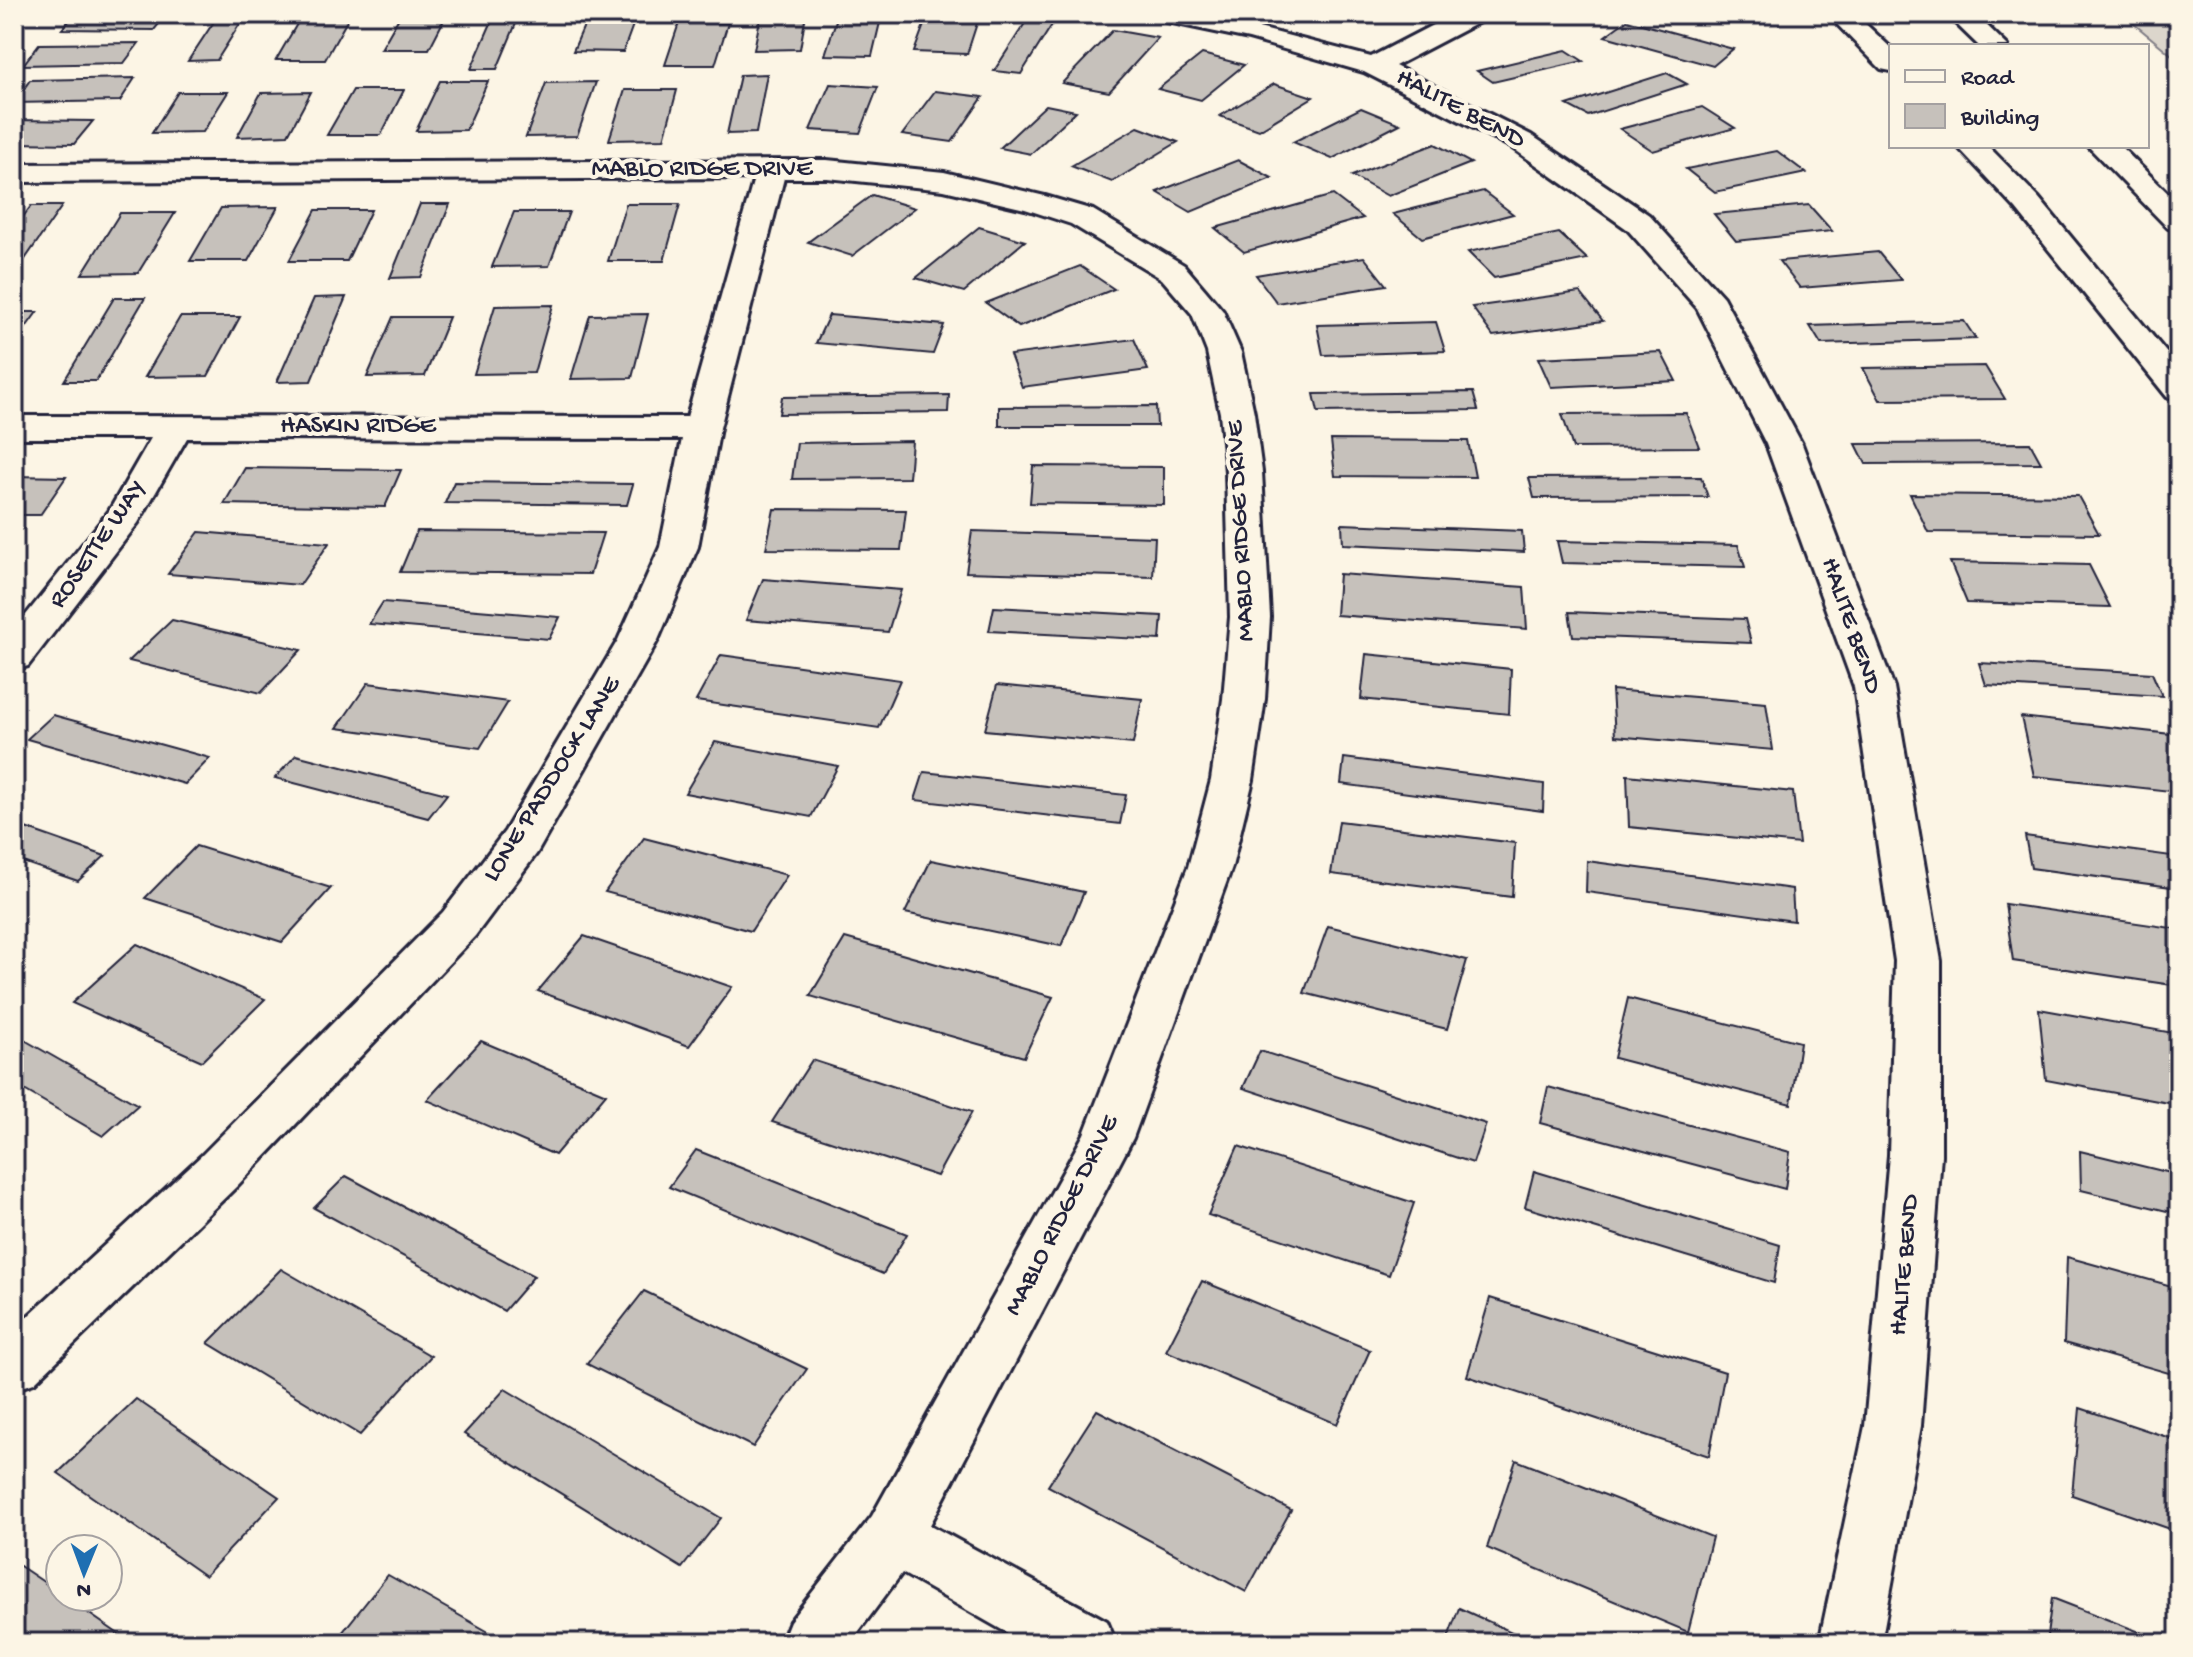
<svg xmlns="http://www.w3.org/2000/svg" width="2193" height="1657" font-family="'Gochi Hand',sans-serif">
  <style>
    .green { fill: #dcd6cc; stroke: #7f7c84; stroke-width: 2 }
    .building { fill: #c6c1bb; stroke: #22223b; stroke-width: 2 }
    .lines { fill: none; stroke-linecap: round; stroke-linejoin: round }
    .minor-casing { stroke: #22223b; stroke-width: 6 }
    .minor { fill: #fcf5e5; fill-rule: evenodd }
    .labels { text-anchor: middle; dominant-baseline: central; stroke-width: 8; stroke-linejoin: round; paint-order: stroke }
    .street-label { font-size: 26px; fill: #22223b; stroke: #fcf5e5 }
  </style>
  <rect width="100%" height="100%" fill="#fcf5e5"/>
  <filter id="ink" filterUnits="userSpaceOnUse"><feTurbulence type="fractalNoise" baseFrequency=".0125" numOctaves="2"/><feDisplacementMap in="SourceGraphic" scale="16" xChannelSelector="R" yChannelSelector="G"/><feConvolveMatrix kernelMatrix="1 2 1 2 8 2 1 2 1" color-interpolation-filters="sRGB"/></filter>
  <g filter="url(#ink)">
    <polygon class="green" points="2122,14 2179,14 2179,61"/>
    <g class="building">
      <polygon points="75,14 167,14 154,30 62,29"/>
      <polygon points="219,14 246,14 217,60 188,61"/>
      <polygon points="401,14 447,14 429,49 381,49"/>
      <polygon points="495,14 520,14 497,69 471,69"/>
      <polygon points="589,14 637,14 623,52 573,51"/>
      <polygon points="761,14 806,14 800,49 754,50"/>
      <polygon points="838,14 882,14 872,56 825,55"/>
      <polygon points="928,14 980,14 967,54 914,52"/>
      <polygon points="301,17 349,17 325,60 276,60"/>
      <polygon points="1029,17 1055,20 1021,74 994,71"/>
      <polygon points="1627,20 1733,49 1713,66 1605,36"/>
      <polygon points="679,23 728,23 715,65 665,65"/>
      <polygon points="1113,30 1158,38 1109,92 1062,83"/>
      <polygon points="139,43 124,63 23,65 39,44"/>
      <polygon points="1566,50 1583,61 1493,82 1477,71"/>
      <polygon points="1202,54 1244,65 1201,100 1158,89"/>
      <polygon points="1667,73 1687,84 1588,116 1567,105"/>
      <polygon points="767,74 756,133 727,134 740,75"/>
      <polygon points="135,78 120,101 14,103 30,80"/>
      <polygon points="440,81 488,81 466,130 416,131"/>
      <polygon points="596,82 577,136 526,137 546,83"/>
      <polygon points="830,84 878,87 860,133 810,130"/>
      <polygon points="1274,84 1313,97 1259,130 1220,116"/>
      <polygon points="353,90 404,90 381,135 327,135"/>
      <polygon points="625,90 677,90 664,139 609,140"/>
      <polygon points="935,91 983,97 952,142 902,135"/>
      <polygon points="178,92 228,92 203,132 152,133"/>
      <polygon points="311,92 288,135 237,137 261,93"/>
      <polygon points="1046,105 1076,111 1031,154 1000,148"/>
      <polygon points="1702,107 1735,128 1653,151 1620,129"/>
      <polygon points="1361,108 1400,124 1332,159 1293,142"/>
      <polygon points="14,120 93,121 74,144 14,143"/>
      <polygon points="1138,127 1178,142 1112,182 1071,166"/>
      <polygon points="1435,144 1471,163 1388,196 1352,176"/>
      <polygon points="1777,151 1806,173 1715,192 1686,169"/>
      <polygon points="1238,160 1272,178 1191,212 1157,192"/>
      <polygon points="1483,191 1513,214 1422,238 1393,214"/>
      <polygon points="872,195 915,208 852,256 808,242"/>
      <polygon points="1333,195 1363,218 1244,252 1215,228"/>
      <polygon points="420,204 450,204 421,277 390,278"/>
      <polygon points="626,204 680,204 664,261 608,261"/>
      <polygon points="1809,205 1832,231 1736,241 1714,214"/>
      <polygon points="31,206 62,206 14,275 14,229"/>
      <polygon points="278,207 248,261 190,261 221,208"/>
      <polygon points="316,210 371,210 347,261 289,261"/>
      <polygon points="514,212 569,212 549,266 492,267"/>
      <polygon points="120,213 175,213 138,273 82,274"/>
      <polygon points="979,227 1025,241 964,292 916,278"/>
      <polygon points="1559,233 1587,259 1494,278 1468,252"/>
      <polygon points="1878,252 1901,280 1800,288 1779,261"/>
      <polygon points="1364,257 1386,285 1277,303 1256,275"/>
      <polygon points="1080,266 1114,289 1019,327 986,303"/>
      <polygon points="1580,292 1603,321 1493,336 1472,307"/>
      <polygon points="346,297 311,381 277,382 314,298"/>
      <polygon points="114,298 145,298 96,381 64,381"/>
      <polygon points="553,305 534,373 474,374 495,306"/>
      <polygon points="14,312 37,312 14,344"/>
      <polygon points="648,314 632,378 571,379 590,315"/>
      <polygon points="829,315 944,325 933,354 816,343"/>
      <polygon points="180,317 240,317 208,376 145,377"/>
      <polygon points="393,317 449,317 425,376 367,377"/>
      <polygon points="1964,321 1976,339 1821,344 1810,326"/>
      <polygon points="1436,322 1445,351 1323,355 1317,325"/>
      <polygon points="1134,339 1148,370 1022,387 1010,355"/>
      <polygon points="1661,352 1676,381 1551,387 1538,358"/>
      <polygon points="1985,366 2005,399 1880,400 1863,368"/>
      <polygon points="1473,392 1478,410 1318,412 1314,394"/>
      <polygon points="949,395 948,412 779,414 782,397"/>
      <polygon points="1156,406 1157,426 999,426 999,407"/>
      <polygon points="1686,413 1699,447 1573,448 1562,414"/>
      <polygon points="1331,440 1468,441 1475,477 1335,476"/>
      <polygon points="912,441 909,478 792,479 797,443"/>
      <polygon points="2030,443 2041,463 1866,464 1856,444"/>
      <polygon points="1033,466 1164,467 1164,505 1030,503"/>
      <polygon points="245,468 401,470 385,507 224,504"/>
      <polygon points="14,476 66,477 40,515 14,515"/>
      <polygon points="1701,477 1708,497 1534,498 1529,478"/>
      <polygon points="454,482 633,484 627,505 445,503"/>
      <polygon points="1910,494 2078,496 2099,534 1928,532"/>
      <polygon points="774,509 906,510 901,550 766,549"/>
      <polygon points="1342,524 1522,531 1524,552 1343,544"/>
      <polygon points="417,531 603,533 590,574 400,572"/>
      <polygon points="972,531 1155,537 1153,577 966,572"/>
      <polygon points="199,532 329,543 300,585 168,574"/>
      <polygon points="1557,541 1738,545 1745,567 1562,563"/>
      <polygon points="1950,562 2089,565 2110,607 1967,603"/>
      <polygon points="1339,574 1524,587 1527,629 1336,615"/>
      <polygon points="763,579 901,590 888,632 746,620"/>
      <polygon points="383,602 560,617 549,639 369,624"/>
      <polygon points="994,607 1162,616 1160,640 989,631"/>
      <polygon points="1569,612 1745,619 1751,643 1573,636"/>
      <polygon points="172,620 301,650 261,693 129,661"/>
      <polygon points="1366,654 1511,669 1509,714 1361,699"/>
      <polygon points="721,655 900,680 879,728 696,701"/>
      <polygon points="1979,663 2152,673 2162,696 1986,685"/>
      <polygon points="368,683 508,702 480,748 337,728"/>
      <polygon points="997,685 1142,699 1133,744 985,730"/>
      <polygon points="1612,690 1766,703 1773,750 1615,736"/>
      <polygon points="53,715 210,758 185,784 27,739"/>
      <polygon points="2021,717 2179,735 2179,792 2034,776"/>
      <polygon points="715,742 838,766 811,817 685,793"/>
      <polygon points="296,755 447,794 428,818 275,778"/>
      <polygon points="1344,758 1544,784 1543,811 1341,784"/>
      <polygon points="924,772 1126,795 1120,824 915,800"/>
      <polygon points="1627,775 1793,792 1799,844 1629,827"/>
      <polygon points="1339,821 1515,843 1512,897 1331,874"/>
      <polygon points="14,824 105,856 78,881 14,859"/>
      <polygon points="2025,836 2179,857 2179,888 2031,868"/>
      <polygon points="644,838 787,875 751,931 605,892"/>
      <polygon points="196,846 331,888 282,942 145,898"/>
      <polygon points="931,860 1084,892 1061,946 905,913"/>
      <polygon points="1587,861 1792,889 1794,921 1586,892"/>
      <polygon points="2005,904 2179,929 2179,986 2013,961"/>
      <polygon points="1328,926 1467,960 1447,1029 1304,993"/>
      <polygon points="584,936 732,987 689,1046 538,991"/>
      <polygon points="845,938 1053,997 1024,1057 810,996"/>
      <polygon points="137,944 265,999 202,1061 72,1003"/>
      <polygon points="1628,998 1800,1042 1791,1104 1614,1058"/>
      <polygon points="2039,1009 2179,1034 2179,1105 2046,1080"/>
      <polygon points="14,1034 138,1105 103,1136 14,1084"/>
      <polygon points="481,1041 606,1094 555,1155 427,1100"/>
      <polygon points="1260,1051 1486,1124 1473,1163 1243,1088"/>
      <polygon points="812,1060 972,1112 937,1176 772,1122"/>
      <polygon points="1548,1087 1790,1152 1785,1189 1540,1123"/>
      <polygon points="1238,1146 1414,1203 1389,1275 1208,1215"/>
      <polygon points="696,1150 907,1234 883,1274 669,1187"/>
      <polygon points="2080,1151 2179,1175 2179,1214 2081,1190"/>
      <polygon points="1534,1171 1780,1245 1774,1283 1525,1207"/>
      <polygon points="346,1176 534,1276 504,1311 314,1208"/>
      <polygon points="2067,1257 2179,1288 2179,1376 2064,1343"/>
      <polygon points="281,1269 431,1356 360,1435 208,1343"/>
      <polygon points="1202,1281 1370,1350 1337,1424 1166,1351"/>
      <polygon points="644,1291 807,1369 753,1447 587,1364"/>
      <polygon points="1490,1298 1725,1372 1709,1456 1467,1376"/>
      <polygon points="505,1389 721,1518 682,1568 464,1434"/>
      <polygon points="136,1399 279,1497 205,1576 58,1473"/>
      <polygon points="2080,1408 2179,1441 2179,1532 2072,1495"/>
      <polygon points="1097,1410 1291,1510 1246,1592 1048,1486"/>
      <polygon points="1516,1460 1712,1537 1688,1632 1487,1548"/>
      <polygon points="14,1562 60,1593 60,1597 65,1597 130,1642 14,1643"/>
      <polygon points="388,1575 508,1643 334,1643"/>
      <polygon points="2052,1598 2168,1643 2046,1643"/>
      <polygon points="1459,1608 1536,1643 1446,1643"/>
    </g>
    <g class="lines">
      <defs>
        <g id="minor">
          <polygon points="1154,14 1205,14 1371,57 1454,14 1487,14 1483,20 1395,66 1531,135 1649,215 1723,297 1802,444 1894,687 1941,961 1941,1155 1921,1426 1881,1643 1819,1643 1865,1426 1889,1155 1895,961 1854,687 1766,444 1697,308 1627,229 1511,147 1364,72 1249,39 1158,20"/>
          <polygon points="1827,14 1855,14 1891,48 1891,71 1881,69"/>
          <polygon points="1946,14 1975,14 2008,46 1979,46"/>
          <polygon points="1957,146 1988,146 2038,197 2179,368 2179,400 2167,397 2016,209"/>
          <polygon points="2088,146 2120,146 2179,204 2179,230 2168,228"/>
          <polygon points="827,160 944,172 1045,196 1093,210 1184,265 1223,311 1241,352 1254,413 1262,472 1270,617 1265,699 1253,780 1232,867 1133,1138 930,1525 1107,1621 1116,1643 1025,1643 902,1573 850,1643 781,1643 790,1621 872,1516 1084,1134 1188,867 1211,780 1223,699 1230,617 1226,472 1220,413 1207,352 1192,314 1162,279 1071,224 1025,209 944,190 827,178 784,178 720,428 698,547 658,640 537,853 475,936 237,1186 34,1383 14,1390 14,1329 201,1156 443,912 505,831 618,640 660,547 682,439 187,438 138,523 28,666 14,670 14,630 109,511 151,438 14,438 14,416 687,417 754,178 14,182 14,164"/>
        </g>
      </defs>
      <use href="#minor" class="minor-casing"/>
      <use href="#minor" class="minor"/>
    </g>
  </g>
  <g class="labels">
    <g class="street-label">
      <text transform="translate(1460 110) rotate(28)">HALITE BEND</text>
      <text x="702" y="170">MABLO RIDGE DRIVE</text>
      <text x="358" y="427">HASKIN RIDGE</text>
      <text transform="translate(1242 531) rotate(-93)">MABLO RIDGE DRIVE</text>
      <text transform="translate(99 545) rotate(-55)">ROSETTE WAY</text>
      <text transform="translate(1850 626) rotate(71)">HALITE BEND</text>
      <text transform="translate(553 780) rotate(-58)">LONE PADDOCK LANE</text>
      <text transform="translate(1063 1216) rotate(-63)">MABLO RIDGE DRIVE</text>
      <text transform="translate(1906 1265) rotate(-85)">HALITE BEND</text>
    </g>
  </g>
  <rect width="2193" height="1657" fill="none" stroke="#fcf5e5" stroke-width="48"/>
  <rect x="24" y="24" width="2145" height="1609" fill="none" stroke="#22223b" stroke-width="3" filter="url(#ink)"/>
  <rect x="1889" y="44" width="260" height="104" fill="#fcf5e5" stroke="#a5a1a1" stroke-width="2"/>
  <rect x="1905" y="70" width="40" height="12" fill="#fcf5e5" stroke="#a5a1a1" stroke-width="2"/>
  <text x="1961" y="84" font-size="24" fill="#22223b">Road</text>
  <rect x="1905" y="104" width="40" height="24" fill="#c6c1bb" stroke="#a5a1a1" stroke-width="2"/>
  <text x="1961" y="124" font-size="24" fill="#22223b">Building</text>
  <g transform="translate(84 1573) rotate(181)"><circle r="38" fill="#fcf5e5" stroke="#a5a1a1" stroke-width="2"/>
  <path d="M0-6L14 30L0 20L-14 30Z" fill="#1f6fb2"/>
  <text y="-12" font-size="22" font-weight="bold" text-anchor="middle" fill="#22223b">N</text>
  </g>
</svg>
